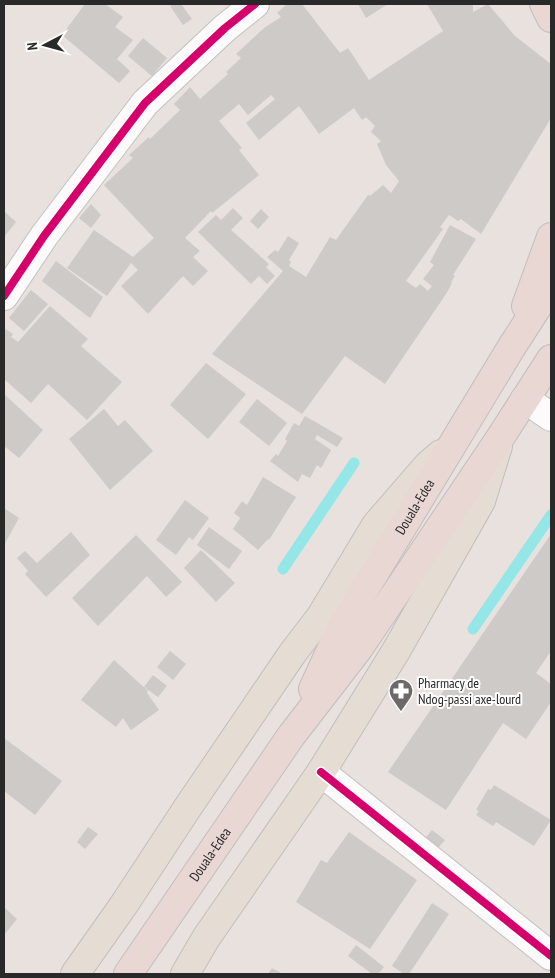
<svg xmlns="http://www.w3.org/2000/svg" width="555" height="978" font-family="'PT Sans Narrow',sans-serif">
  <style>
    .lines { fill: none; stroke-linecap: round; stroke-linejoin: round }
    .stream { stroke: #95e6e7; stroke-width: 11 }
    .building { fill: #cecac8 }
    .minor-casing { stroke: #c2c0c0; stroke-width: 30 }
    .major-casing { stroke: #c0bebc; stroke-width: 30 }
    .highway-casing { stroke: #c0bebc; stroke-width: 30 }
    .minor { stroke: #fcfafa; stroke-width: 28 }
    .major { stroke: #e5ddd3; stroke-width: 28 }
    .highway { stroke: #e8d7d3; stroke-width: 28 }
    .cycleway-casing { stroke: #fff; stroke-width: 11 }
    .cycleway { stroke: #d6006c; stroke-width: 8 }
    .labels { text-anchor: middle; dominant-baseline: central; stroke-width: 4; stroke-linejoin: round; paint-order: stroke }
    .street-label { font-size: 14px; fill: #292929; stroke: #fff }
    .poi-label { font-size: 14px; fill: #292929; stroke: #fff; text-anchor: start }
  </style>
  <rect width="100%" height="100%" fill="#e8e1de"/>
  <g class="lines">
    <g class="stream">
      <polyline points="283,569 354,463"/>
      <polyline points="473,629 551,515"/>
    </g>
  </g>
  <g class="building">
    <polygon points="85,4 105,4 123,17 115,27 133,40 117,59 130,71 119,83 62,35"/>
    <polygon points="173,4 181,4 192,19 183,25 170,6"/>
    <polygon points="287,4 302,4 340,53 348,48 369,80 443,31 427,4 473,4 473,12 488,4 515,36 551,64 551,118 481,234 461,219 458,221 449,215 440,227 443,229 406,281 416,288 420,284 428,291 432,286 423,279 434,265 430,262 450,225 476,239 453,275 455,276 451,282 452,283 446,294 385,384 345,356 302,414 212,354 283,271 267,257 275,250 278,252 288,236 299,243 289,260 291,262 289,266 306,277 330,237 336,240 368,195 370,196 383,185 391,193 399,181 386,165 377,144 381,141 371,132 375,126 366,117 362,120 354,108 319,134 299,106 259,140 246,123 275,99 271,95 248,115 239,104 219,121 242,148 239,150 259,175 212,213 211,211 185,238 200,251 193,257 208,271 193,286 183,276 148,314 121,286 138,270 131,263 107,296 67,268 94,230 133,257 154,238 104,185 133,158 129,155 149,137 150,139 180,110 174,104 190,87 200,99 228,74 226,72 241,58 236,54 264,28 281,17 277,13"/>
    <polygon points="358,4 388,4 366,18"/>
    <polygon points="143,38 167,58 152,76 128,56"/>
    <polygon points="91,204 101,215 91,228 79,218"/>
    <polygon points="233,208 243,218 231,230 269,264 266,267 275,276 267,284 259,276 251,284 198,232 216,215 221,220"/>
    <polygon points="261,209 269,217 258,229 250,221"/>
    <polygon points="4,211 16,222 4,237"/>
    <polygon points="56,261 103,297 90,318 42,281"/>
    <polygon points="31,290 48,304 24,331 9,318"/>
    <polygon points="50,306 88,339 81,346 122,382 87,420 48,384 31,403 4,379 4,328 13,334 11,337 18,342"/>
    <polygon points="206,363 246,394 208,439 170,405"/>
    <polygon points="4,394 43,430 19,458 4,446"/>
    <polygon points="257,399 287,423 269,446 239,422"/>
    <polygon points="104,409 118,426 125,420 153,451 110,490 69,439"/>
    <polygon points="305,416 343,438 337,447 317,435 315,439 331,450 321,468 317,465 310,478 302,474 298,482 270,461 276,454 278,456 287,441 285,439 294,423 299,426"/>
    <polygon points="263,477 296,497 269,540 268,539 258,550 233,529 240,518 234,513 242,501 247,505"/>
    <polygon points="185,500 209,518 193,540 189,537 176,555 156,540"/>
    <polygon points="4,508 19,518 4,545"/>
    <polygon points="209,527 242,551 229,569 197,545"/>
    <polygon points="71,532 90,555 46,597 25,574 28,571 17,558 25,551 37,563"/>
    <polygon points="551,534 551,651 536,673 551,684 551,702 526,739 503,723 446,810 388,772"/>
    <polygon points="136,535 182,582 166,597 147,576 98,626 72,598"/>
    <polygon points="201,550 235,583 216,602 184,568"/>
    <polygon points="170,651 186,664 173,680 157,667"/>
    <polygon points="114,660 148,691 147,693 159,710 131,730 123,718 116,727 81,700"/>
    <polygon points="153,675 167,686 158,697 144,687"/>
    <polygon points="4,738 62,781 35,815 4,791"/>
    <polygon points="494,785 551,820 534,846 496,822 493,826 476,815 479,811 476,810 488,789 491,790"/>
    <polygon points="88,827 98,834 85,849 77,842"/>
    <polygon points="432,830 445,840 437,849 424,840"/>
    <polygon points="349,832 417,880 370,949 296,902 321,860 327,863"/>
    <polygon points="432,903 449,914 409,974 404,974 392,966"/>
    <polygon points="4,907 17,919 4,935"/>
    <polygon points="356,945 384,967 378,974 372,974 348,956"/>
    <polygon points="272,968 283,974 268,974"/>
  </g>
  <g class="lines">
    <defs>
      <g id="minor">
        <polyline points="4,296 44,236 145,103 225,28 255,4"/>
        <polyline points="525,399 551,417"/>
        <polyline points="321,772 551,956"/>
      </g>
      <g id="major">
        <polyline points="75,974 123,906 188,807 292,654 321,616 376,525 428,465 441,454"/>
        <polyline points="185,974 206,938 321,772 396,651 481,501 498,446"/>
      </g>
      <g id="highway">
        <polyline points="544,4 551,18"/>
        <polyline points="526,306 551,237"/>
        <path id="s1" d="M 313,689 L 340,630 L 511,348 L 551,286"/>
        <path id="s2" d="M 128,974 L 291,736 L 359,648 L 500,438 L 551,359"/>
      </g>
    </defs>
    <use href="#minor" class="minor-casing"/>
    <use href="#major" class="major-casing"/>
    <use href="#highway" class="highway-casing"/>
    <use href="#minor" class="minor"/>
    <use href="#major" class="major"/>
    <use href="#highway" class="highway"/>
    <defs>
      <g id="cycleway">
        <polyline points="4,296 44,236 145,103 225,28 255,4"/>
        <polyline points="321,772 551,956"/>
      </g>
    </defs>
    <use href="#cycleway" class="cycleway-casing"/>
    <use href="#cycleway" class="cycleway"/>
  </g>
  <defs>
    <symbol id="pharmacy-pin" viewBox="-11 -11 22 30"><path d="M0 17L-7.5 6A9.5 9.5 0 1 1 7.5 6Z" fill="#6c6968" stroke="#fff"/><path d="M-2-6h4v4h4v4h-4v4h-4v-4h-4v-4h4Z" fill="#fff"/></symbol>
  </defs>
  <g fill-rule="evenodd">
    <use href="#pharmacy-pin" x="387" y="677" width="28" height="38"/>
  </g>
  <g class="labels">
    <g class="street-label">
      <text stroke="none"><textPath href="#s1" startOffset="209">Douala-Edea</textPath></text>
      <text stroke="none"><textPath href="#s2" startOffset="145">Douala-Edea</textPath></text>
    </g>
    <g class="poi-label">
      <text x="418" y="683">Pharmacy de<tspan x="418" dy="16">Ndog-passi axe-lourd</tspan></text>
    </g>
  </g>
  <rect width="555" height="978" fill="none" stroke="#292929" stroke-width="10"/>
  <g transform="translate(45 45) rotate(264)" stroke="#ffffff" stroke-width="4" paint-order="stroke">
  <path d="M0-4L9 19L0 12L-9 19Z" fill="#292929"/>
  <text y="-8" font-size="14" font-weight="bold" text-anchor="middle" fill="#292929">N</text>
  </g>
</svg>
